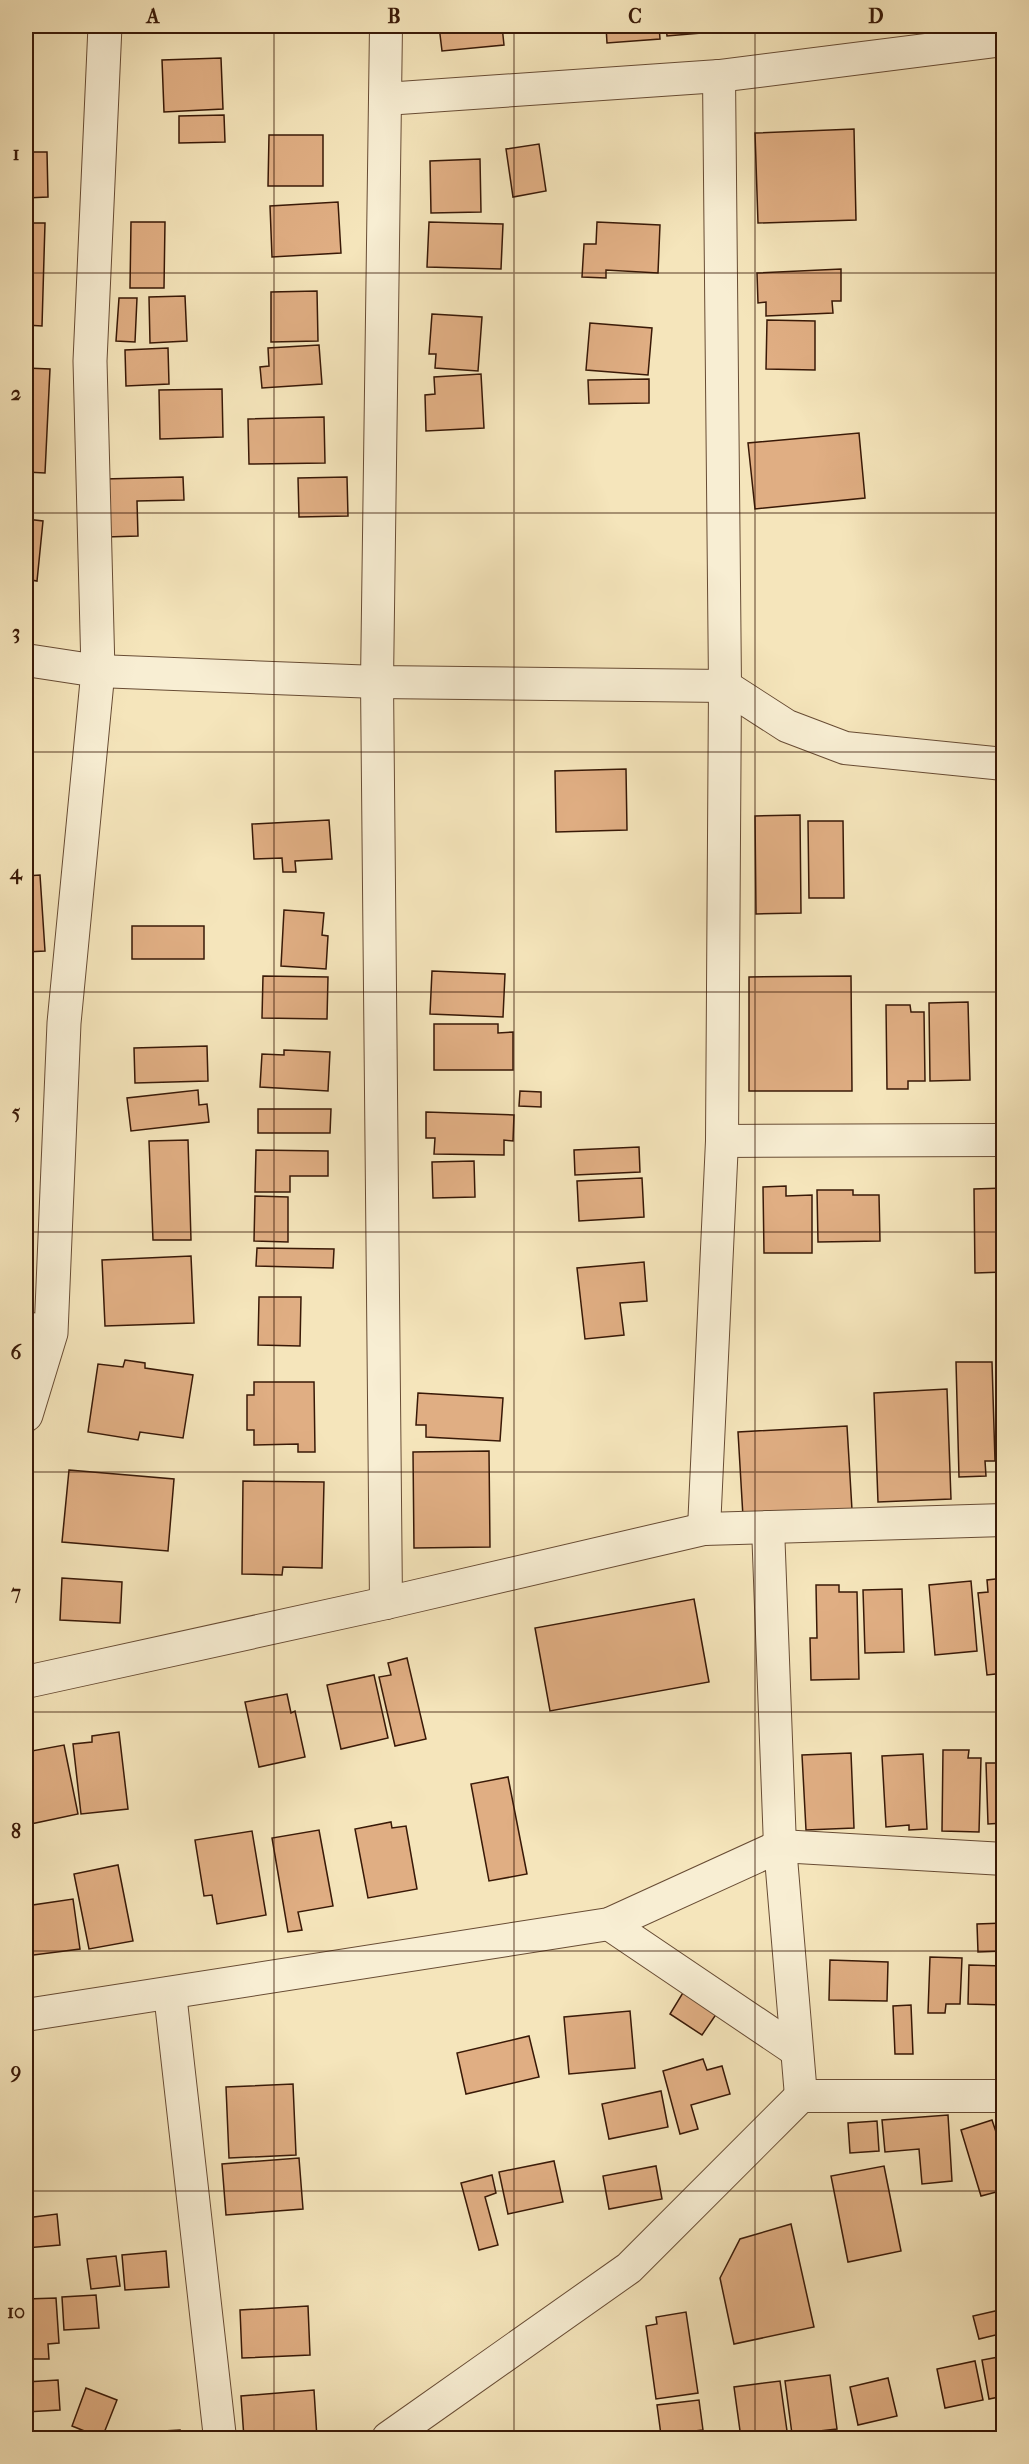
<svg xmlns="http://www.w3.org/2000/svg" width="1029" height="2464" font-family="'IM FELL French Canon',serif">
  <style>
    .building { fill: #e0ae83; stroke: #391907; stroke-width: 1.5 }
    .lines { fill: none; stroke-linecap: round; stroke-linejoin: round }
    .minor-casing { stroke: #684c34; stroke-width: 34 }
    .tertiary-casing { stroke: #684c34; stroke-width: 35 }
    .minor { stroke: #f8eed3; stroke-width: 32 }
    .tertiary { stroke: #f8eed3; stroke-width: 33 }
    .grid { fill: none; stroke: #391907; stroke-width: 1.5; stroke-opacity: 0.55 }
    .neatline { fill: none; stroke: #391907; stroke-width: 2 }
    .grid-label { font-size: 20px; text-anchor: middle; font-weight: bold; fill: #391907 }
  </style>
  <rect width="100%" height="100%" fill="#f5e5bb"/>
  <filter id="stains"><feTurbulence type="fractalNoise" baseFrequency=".00333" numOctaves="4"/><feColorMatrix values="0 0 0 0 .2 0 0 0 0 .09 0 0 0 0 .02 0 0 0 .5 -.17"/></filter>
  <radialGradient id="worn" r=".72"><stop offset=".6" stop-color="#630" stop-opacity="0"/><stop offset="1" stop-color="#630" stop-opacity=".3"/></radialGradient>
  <g class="building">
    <polygon points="439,26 502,26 504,45 442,51"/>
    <polygon points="606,26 659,26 660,39 607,43"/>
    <polygon points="666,26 712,26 713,32 667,36"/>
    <polygon points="758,26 812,26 812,27 759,31"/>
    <polygon points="221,58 223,109 164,112 162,60"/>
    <polygon points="224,115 225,142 179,143 179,116"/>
    <polygon points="854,129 856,220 758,223 755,133"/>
    <polygon points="269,135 323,135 323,186 268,186"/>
    <polygon points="539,144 546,191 513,197 506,149"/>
    <polygon points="26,152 47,152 48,197 26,198"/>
    <polygon points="480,159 481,212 431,213 430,161"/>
    <polygon points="338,202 341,253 272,257 270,206"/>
    <polygon points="131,222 165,222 164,288 130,288"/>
    <polygon points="429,222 503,224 501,269 427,267"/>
    <polygon points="597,222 660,225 658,273 606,270 606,278 582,277 584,244 596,244"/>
    <polygon points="26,223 45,223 42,326 26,325"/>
    <polygon points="841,269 841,301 832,301 833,313 766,316 766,302 758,303 757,273"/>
    <polygon points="317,291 318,341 271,342 271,292"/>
    <polygon points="185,296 187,341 150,343 149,297"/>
    <polygon points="119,298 137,298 135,342 116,341"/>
    <polygon points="432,314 482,317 478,371 435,368 436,354 429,354"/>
    <polygon points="767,320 815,321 815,370 766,369"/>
    <polygon points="590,323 652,328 648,375 586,370"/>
    <polygon points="319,345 322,384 262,388 260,367 269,366 268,348"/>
    <polygon points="168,348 169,384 126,386 125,350"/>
    <polygon points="26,368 50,369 45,473 26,472"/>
    <polygon points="481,374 484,428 426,431 425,395 435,394 434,377"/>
    <polygon points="649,379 649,403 589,404 588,380"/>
    <polygon points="222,389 223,437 160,439 159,390"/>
    <polygon points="324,417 325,463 249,464 248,419"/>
    <polygon points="859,433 865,498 755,509 748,443"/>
    <polygon points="183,477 184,500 137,501 138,536 106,537 104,479"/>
    <polygon points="347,477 348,516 299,517 298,478"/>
    <polygon points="26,519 43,521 37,581 26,579"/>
    <polygon points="626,769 627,830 556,832 555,771"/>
    <polygon points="800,815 801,913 756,914 755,816"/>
    <polygon points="329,820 332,859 295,861 296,872 283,872 282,858 254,859 252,824"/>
    <polygon points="808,821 843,821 844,898 809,898"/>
    <polygon points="40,875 45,951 26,952 26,876"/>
    <polygon points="284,910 324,913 322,935 328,936 326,969 281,966"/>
    <rect x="132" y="926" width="72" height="33"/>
    <polygon points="432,971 505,974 503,1017 430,1014"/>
    <polygon points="263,976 328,977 327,1019 262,1018"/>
    <polygon points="851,976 852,1091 749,1091 749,977"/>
    <polygon points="1000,1001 1004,1001 1004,1083 999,1083"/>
    <polygon points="968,1002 970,1080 930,1081 929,1003"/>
    <polygon points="886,1005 910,1005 911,1012 924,1012 925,1081 908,1081 908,1089 887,1089"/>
    <polygon points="434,1024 498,1024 498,1033 513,1032 513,1070 434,1070"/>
    <polygon points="207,1046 208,1081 135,1083 134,1048"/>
    <polygon points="284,1050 330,1052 328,1091 260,1087 262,1054 284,1055"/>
    <polygon points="198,1090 199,1105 207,1104 209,1122 131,1131 127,1098"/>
    <polygon points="520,1091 541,1092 541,1107 519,1106"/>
    <polygon points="258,1109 331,1109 330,1133 258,1133"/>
    <polygon points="426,1112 514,1115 513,1141 504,1140 504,1155 434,1154 435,1138 426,1138"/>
    <polygon points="188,1140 191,1240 153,1240 149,1141"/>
    <polygon points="639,1147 640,1172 575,1175 574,1150"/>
    <polygon points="256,1150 328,1151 328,1176 290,1176 290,1192 255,1192"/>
    <polygon points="474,1161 475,1197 433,1198 432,1162"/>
    <polygon points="642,1178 644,1217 579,1221 577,1181"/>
    <polygon points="786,1186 786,1196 812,1195 812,1253 764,1253 763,1187"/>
    <polygon points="1004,1188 1004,1272 975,1273 974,1189"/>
    <polygon points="817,1190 853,1190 853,1195 879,1195 880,1241 818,1242"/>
    <polygon points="255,1196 288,1197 288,1242 254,1241"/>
    <polygon points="257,1248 334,1249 333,1268 256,1266"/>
    <polygon points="191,1256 194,1323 105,1326 102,1260"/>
    <polygon points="644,1262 647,1301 620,1303 624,1335 585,1339 577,1268"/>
    <polygon points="259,1297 301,1297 300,1346 258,1345"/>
    <polygon points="125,1360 145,1363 145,1368 193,1375 183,1438 140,1432 138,1440 88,1432 98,1364 123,1367"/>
    <polygon points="956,1362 992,1362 995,1461 985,1461 986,1476 959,1477"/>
    <polygon points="997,1378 1004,1378 1004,1466 1002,1466"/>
    <polygon points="254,1382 314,1382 315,1452 298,1452 298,1444 254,1445 254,1430 247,1430 247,1395 254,1395"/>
    <polygon points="947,1389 951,1499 878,1502 874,1393"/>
    <polygon points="418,1393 503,1398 500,1441 426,1437 426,1425 416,1425"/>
    <polygon points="847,1426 852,1510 743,1517 738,1432"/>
    <polygon points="489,1451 490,1547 414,1548 413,1452"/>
    <polygon points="69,1470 174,1479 168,1551 62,1542"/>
    <polygon points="243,1481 324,1482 322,1568 283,1567 282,1575 242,1574"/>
    <polygon points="62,1578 122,1582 120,1623 60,1620"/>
    <polygon points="1004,1578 1004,1673 987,1675 978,1593 988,1592 987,1580"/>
    <polygon points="971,1581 977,1651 935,1655 929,1585"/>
    <polygon points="816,1585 839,1585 839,1592 857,1592 859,1679 811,1680 810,1638 817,1638"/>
    <polygon points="902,1589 904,1652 865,1653 863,1590"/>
    <polygon points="694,1599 709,1682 550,1711 535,1628"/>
    <polygon points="407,1658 426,1739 395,1746 379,1677 391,1675 388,1663"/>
    <polygon points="374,1675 388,1738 341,1749 327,1685"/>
    <polygon points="287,1694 291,1713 295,1711 305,1757 259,1767 245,1702"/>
    <polygon points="119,1732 128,1809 81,1814 73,1744 92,1742 92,1736"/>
    <polygon points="64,1745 78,1814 26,1825 26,1752"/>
    <polygon points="943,1750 969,1750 968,1758 981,1758 979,1832 942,1831"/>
    <polygon points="851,1753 854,1828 806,1830 802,1755"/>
    <polygon points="923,1754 927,1829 909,1830 909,1825 886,1827 882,1756"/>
    <polygon points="986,1763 1004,1763 1004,1823 988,1824"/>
    <polygon points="508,1777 527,1874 489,1881 471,1784"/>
    <polygon points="391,1822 392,1828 406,1826 417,1889 368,1898 355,1829"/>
    <polygon points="319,1830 333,1906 298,1912 302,1930 288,1932 272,1838"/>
    <polygon points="252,1831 266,1915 217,1924 212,1895 204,1896 195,1840"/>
    <polygon points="118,1865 133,1941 89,1949 74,1874"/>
    <polygon points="73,1899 80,1949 26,1956 26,1906"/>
    <polygon points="1004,1923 1004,1951 978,1952 977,1924"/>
    <polygon points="930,1957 962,1958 960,2004 946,2004 945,2013 928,2013"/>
    <polygon points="830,1960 888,1962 887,2001 829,2000"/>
    <polygon points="969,1965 1004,1966 1004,2005 968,2004"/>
    <polygon points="684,1991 717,2013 702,2035 670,2014"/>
    <polygon points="911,2005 913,2054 895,2054 893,2006"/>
    <polygon points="630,2011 635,2068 569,2074 564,2017"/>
    <polygon points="529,2036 539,2077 466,2094 457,2053"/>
    <polygon points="703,2059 707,2070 722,2066 730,2094 691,2105 698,2129 680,2134 663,2071"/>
    <polygon points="293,2084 296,2155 229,2158 226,2087"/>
    <polygon points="661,2091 668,2127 609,2139 602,2104"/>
    <polygon points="948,2115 952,2181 922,2184 919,2149 885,2152 882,2120"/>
    <polygon points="992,2120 1004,2156 1004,2190 981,2196 961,2130"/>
    <polygon points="877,2121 879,2151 850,2153 848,2123"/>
    <polygon points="299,2158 303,2209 226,2215 222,2164"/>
    <polygon points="554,2161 563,2202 508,2214 499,2172"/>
    <polygon points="656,2166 662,2199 609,2209 603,2176"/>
    <polygon points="884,2166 901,2251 848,2262 831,2176"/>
    <polygon points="492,2175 496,2193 485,2197 498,2245 479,2250 461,2183"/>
    <polygon points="57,2214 60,2245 26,2248 26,2218"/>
    <polygon points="791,2224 814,2327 734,2344 720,2278 740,2239"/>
    <polygon points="166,2251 169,2287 125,2290 122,2255"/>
    <polygon points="116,2256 120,2286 91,2289 87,2259"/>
    <polygon points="96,2295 99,2328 64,2330 62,2297"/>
    <polygon points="56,2298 59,2343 48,2344 49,2359 33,2359 31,2317 26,2318 26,2299"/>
    <polygon points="308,2306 310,2355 242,2358 240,2310"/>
    <polygon points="1004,2309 1004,2333 979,2339 973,2316"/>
    <polygon points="686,2312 698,2393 656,2399 646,2326 657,2324 656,2317"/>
    <polygon points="1004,2356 1004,2396 989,2399 982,2360"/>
    <polygon points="975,2361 983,2400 945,2408 937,2369"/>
    <polygon points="830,2375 837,2429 792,2434 785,2381"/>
    <polygon points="888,2378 897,2416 858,2425 850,2387"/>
    <polygon points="58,2380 60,2410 26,2412 26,2382"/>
    <polygon points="780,2381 788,2438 741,2438 734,2387"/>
    <polygon points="86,2388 117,2400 102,2438 72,2426"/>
    <polygon points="314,2390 317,2438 244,2438 241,2396"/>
    <polygon points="699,2400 703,2430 661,2435 657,2405"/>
    <polygon points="180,2430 180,2438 146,2438 145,2432"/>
    <polygon points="64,2432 82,2438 62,2438"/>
  </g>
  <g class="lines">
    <defs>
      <g id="minor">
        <polyline points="386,26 377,682 386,1603"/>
        <polyline points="385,99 719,76 1004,40"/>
        <polyline points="26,660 98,671 377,682 725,686 787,726 845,748 1004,764"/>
        <polyline points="722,1141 1004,1140"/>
        <polyline points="26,1328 51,1333"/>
        <polyline points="768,1527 780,1846 801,2096"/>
        <polyline points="704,1529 722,1141 725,686 719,76"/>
        <polyline points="26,1682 386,1603 704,1529 1004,1520"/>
        <polyline points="609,1924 797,2051"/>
        <polyline points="170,1993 220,2438"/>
        <polyline points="26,2015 609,1924 780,1846 1004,1859"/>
        <polyline points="388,2438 629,2268 801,2096 1004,2096"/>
      </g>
      <polyline id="tertiary" points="26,1415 51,1333 64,1023 98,671 90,361 105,26"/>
    </defs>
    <use href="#minor" class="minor-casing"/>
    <use href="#tertiary" class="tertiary-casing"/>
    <use href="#minor" class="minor"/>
    <use href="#tertiary" class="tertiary"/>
  </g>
  <path class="grid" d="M 274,26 L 274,2438M 514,26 L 514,2438M 755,26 L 755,2438M 26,273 L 1004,273M 26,513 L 1004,513M 26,752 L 1004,752M 26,992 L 1004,992M 26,1232 L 1004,1232M 26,1472 L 1004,1472M 26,1712 L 1004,1712M 26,1951 L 1004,1951M 26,2191 L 1004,2191"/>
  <rect width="1029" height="2464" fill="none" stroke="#f5e5bb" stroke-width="66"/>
  <rect x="33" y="33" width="963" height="2398" class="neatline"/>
  <g class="grid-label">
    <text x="153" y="23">A</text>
    <text x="394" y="23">B</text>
    <text x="635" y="23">C</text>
    <text x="876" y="23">D</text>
    <text x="16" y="160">1</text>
    <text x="16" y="400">2</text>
    <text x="16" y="639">3</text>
    <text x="16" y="879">4</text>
    <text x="16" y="1119">5</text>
    <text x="16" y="1359">6</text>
    <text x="16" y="1599">7</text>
    <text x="16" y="1838">8</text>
    <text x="16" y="2078">9</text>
    <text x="16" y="2318">10</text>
  </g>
  <rect width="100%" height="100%" filter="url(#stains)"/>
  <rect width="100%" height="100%" fill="url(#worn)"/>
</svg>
